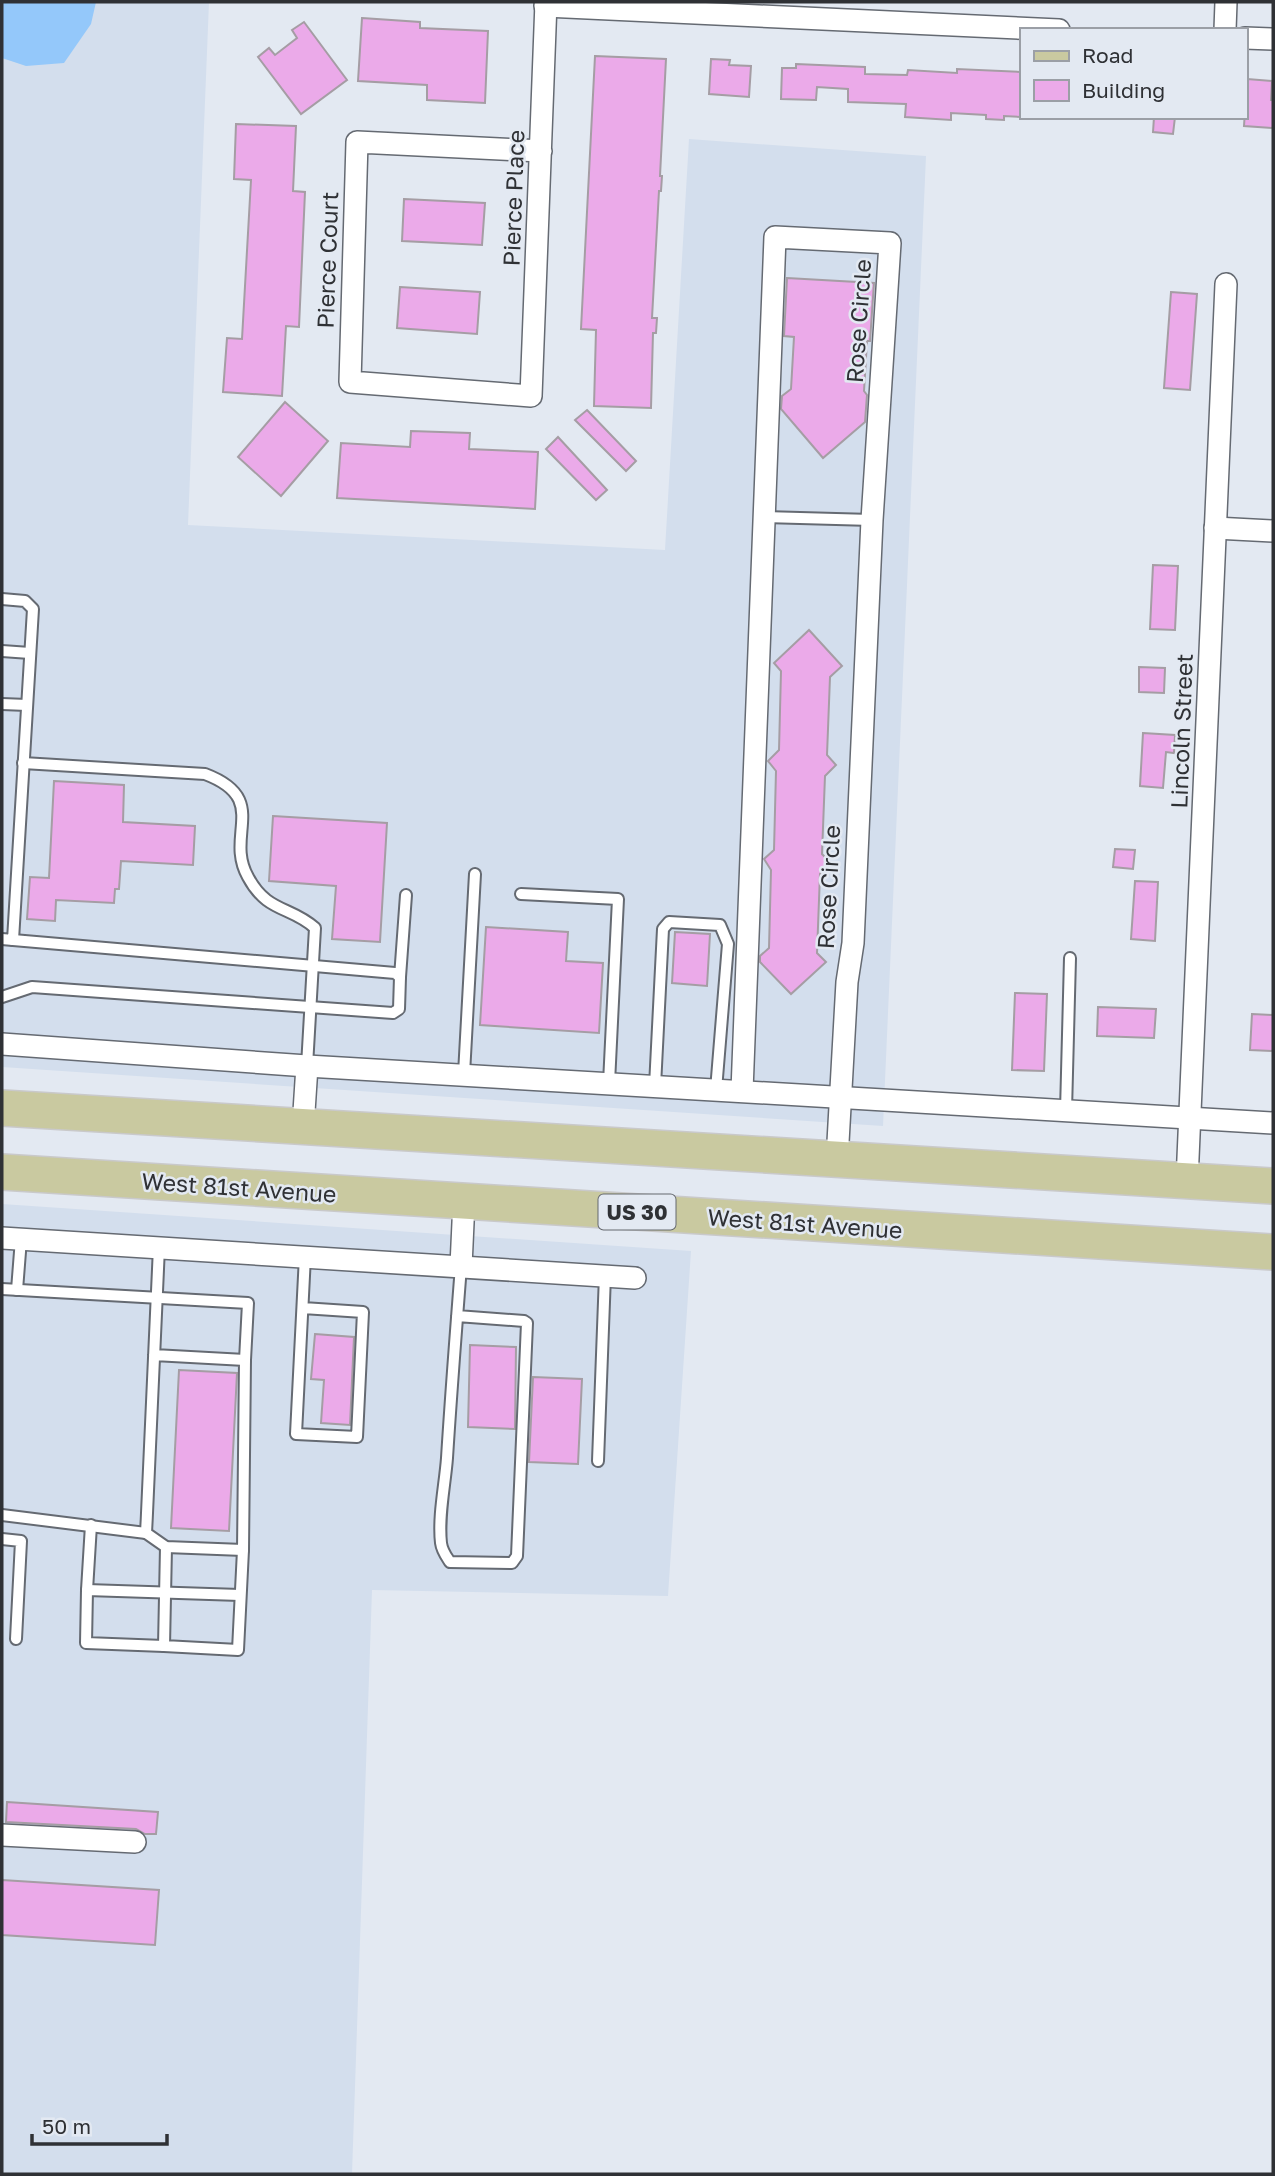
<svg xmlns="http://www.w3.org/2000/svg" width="1275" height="2176" font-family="'Golos Text',sans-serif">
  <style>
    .built { fill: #d3deed }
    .water { fill: #94c8fa }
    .building { fill: #ebaae9; stroke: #a59da4; stroke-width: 2 }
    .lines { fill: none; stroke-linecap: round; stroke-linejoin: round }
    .lane-casing { stroke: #656a72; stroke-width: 14 }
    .street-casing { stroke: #656a72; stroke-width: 24 }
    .primary-casing { stroke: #c9c9ca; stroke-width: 38 }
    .lane { stroke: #fff; stroke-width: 10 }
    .street { stroke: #fff; stroke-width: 21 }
    .primary { stroke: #c9c9a0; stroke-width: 35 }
    .labels { text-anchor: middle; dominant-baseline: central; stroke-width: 5; stroke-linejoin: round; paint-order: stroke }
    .shield { fill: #e3e9f2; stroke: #65686e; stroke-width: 2 }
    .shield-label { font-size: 21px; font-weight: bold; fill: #2f3135 }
    .street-label { font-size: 23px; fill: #2f3135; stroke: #e3e9f2 }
  </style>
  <rect width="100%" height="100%" fill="#e3e9f2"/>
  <g class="built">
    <polygon points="2,2 209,2 188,525 665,550 689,139 926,156 883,1126 2,1067"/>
    <polygon points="2,1204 691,1251 668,1596 372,1590 352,2174 2,2174"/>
  </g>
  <polygon class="water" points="2,2 96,2 91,24 64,63 26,66 2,58"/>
  <g class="building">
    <polygon points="362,18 420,22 420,28 488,31 485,103 427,100 427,85 358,81"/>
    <polygon points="304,22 347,80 301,114 258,57 269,48 275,55 297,38 292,30"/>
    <polygon points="595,56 666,59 660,176 662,176 661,191 659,191 652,318 657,318 656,333 653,333 651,408 594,406 596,330 581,329"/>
    <polygon points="711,59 730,60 729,65 751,66 749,97 709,94"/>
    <polygon points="796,64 865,67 865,74 907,75 908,70 957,73 957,69 1021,72 1021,117 1004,116 1004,120 986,119 986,115 951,113 951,120 905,117 906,104 848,102 848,89 817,87 816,100 781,99 782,68 796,68"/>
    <polygon points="1247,79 1272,81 1271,100 1273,100 1273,128 1244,126"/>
    <polygon points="1154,117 1175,117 1173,134 1153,132"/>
    <polygon points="236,124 296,126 293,191 305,192 299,327 286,326 282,396 223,392 227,338 242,339 251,180 234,179"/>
    <polygon points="404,199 485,203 482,245 402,241"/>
    <polygon points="787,278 874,283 870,341 867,341 864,391 867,395 865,422 823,458 781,409 782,396 791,389 794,337 784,336"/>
    <polygon points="400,287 480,292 477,334 397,328"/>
    <polygon points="1171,292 1197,294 1190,390 1164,388"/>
    <polygon points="285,402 328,441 281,496 238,457"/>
    <polygon points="587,410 636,461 626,471 575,420"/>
    <polygon points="411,431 470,433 469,449 538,452 535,509 337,498 341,443 410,447"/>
    <polygon points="558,437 607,490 596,500 546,449"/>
    <polygon points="1153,565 1178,566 1175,630 1150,629"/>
    <polygon points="809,630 842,666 830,677 827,755 836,765 825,776 822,854 831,863 820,874 817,953 826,962 791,994 760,962 760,956 769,948 771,870 764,859 774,850 776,771 768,761 779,750 781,671 774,663"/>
    <polygon points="1139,667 1165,668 1164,693 1139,692"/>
    <polygon points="1143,733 1175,735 1174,753 1166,752 1163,788 1140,786"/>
    <polygon points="54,781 124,785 123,822 195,826 193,865 121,861 119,889 115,889 114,903 56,900 55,921 27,919 30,877 49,878"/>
    <polygon points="273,816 387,823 380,942 332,939 336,886 269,881"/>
    <polygon points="1115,849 1135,850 1133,869 1113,867"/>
    <polygon points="1135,881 1158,882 1155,941 1131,939"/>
    <polygon points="486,927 568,932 566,961 603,963 599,1033 480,1025"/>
    <polygon points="675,932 710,934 707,986 672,983"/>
    <polygon points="1015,993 1047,994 1044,1071 1012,1070"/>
    <polygon points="1098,1007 1156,1009 1154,1038 1097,1036"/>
    <polygon points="1252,1014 1273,1015 1273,1051 1250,1050"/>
    <polygon points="315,1334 354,1337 350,1425 321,1423 324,1380 311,1379"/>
    <polygon points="470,1345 516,1347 515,1429 468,1427"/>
    <polygon points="179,1370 237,1373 229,1531 171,1528"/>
    <polygon points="533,1377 582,1379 578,1464 529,1462"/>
    <polygon points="7,1802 158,1812 156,1834 145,1834 136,1829 6,1822"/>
    <polygon points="2,1880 159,1890 155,1945 2,1935"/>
  </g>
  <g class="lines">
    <defs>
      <g id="lane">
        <polyline points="764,517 872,520"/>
        <polyline points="2,599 25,601 33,609 13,940 2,939"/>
        <polyline points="2,651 30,653"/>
        <polyline points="2,704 27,705"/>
        <path d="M 23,763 L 205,774 C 271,799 224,835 248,877 C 267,913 291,906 315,928 L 307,1066"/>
        <polyline points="521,894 618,899 609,1083"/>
        <polyline points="400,977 406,895"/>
        <polyline points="2,997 32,987 393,1013 399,1009 400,977 395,973 13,940"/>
        <polyline points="464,1074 475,874"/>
        <polyline points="655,1086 663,929 669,922 720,925 728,944 716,1090"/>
        <polyline points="1066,1111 1070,958"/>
        <polyline points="2,1289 248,1303 245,1360"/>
        <polyline points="17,1290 21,1239"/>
        <polyline points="303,1308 363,1312 357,1437 296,1434 305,1256"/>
        <path d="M 457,1316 L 524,1321 L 527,1323 L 517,1556 L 512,1563 L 450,1562 C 446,1556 442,1551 441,1543 C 438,1516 445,1485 447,1458 C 451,1394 456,1330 461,1266"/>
        <path d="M 154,1355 L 245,1360 L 243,1550 L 166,1547 L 146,1533 C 151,1438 155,1343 159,1247"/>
        <polyline points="598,1461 605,1275"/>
        <polyline points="2,1515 146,1533"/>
        <polyline points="2,1539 21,1541 16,1639"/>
        <polyline points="166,1547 164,1646 238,1650 243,1550"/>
        <polyline points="87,1590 91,1525"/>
        <polyline points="164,1646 86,1643 87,1590 240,1595"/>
      </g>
      <g id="street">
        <polyline points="545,6 1059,30"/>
        <polyline points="1225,30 1226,2"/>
        <polyline points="1245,38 1273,39"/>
        <polyline points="541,151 357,142 350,382 531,396 546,2"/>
        <polyline points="1215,528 1273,531"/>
        <polyline points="2,1044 307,1066 1273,1123"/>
        <polyline points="742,1091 775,237 890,243 872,520 853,943 847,982 837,1160"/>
        <polyline points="303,1127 307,1066"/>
        <polyline points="1187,1181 1226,284"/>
        <polyline points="2,1238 635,1278"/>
        <polyline points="461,1266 464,1201"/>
        <polyline points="2,1835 135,1842"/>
      </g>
      <g id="primary">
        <polyline points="2,1108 1273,1186"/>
        <polyline points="2,1172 1273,1252"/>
      </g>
    </defs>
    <use href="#lane" class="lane-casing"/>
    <use href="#street" class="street-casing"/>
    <use href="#primary" class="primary-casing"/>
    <use href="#lane" class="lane"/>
    <use href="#street" class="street"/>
    <use href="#primary" class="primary"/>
  </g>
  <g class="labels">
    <rect class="shield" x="598.5" y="1194.5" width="77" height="35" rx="5"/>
    <g class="shield-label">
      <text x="637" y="1212">US 30</text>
    </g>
    <g class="street-label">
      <text transform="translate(513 198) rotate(-88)">Pierce Place</text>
      <text transform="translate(327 260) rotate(-88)">Pierce Court</text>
      <text transform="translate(858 321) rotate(-86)">Rose Circle</text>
      <text transform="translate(1181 731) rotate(-88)">Lincoln Street</text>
      <text transform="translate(828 887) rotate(-87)">Rose Circle</text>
      <text transform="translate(239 1187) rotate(4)">West 81st Avenue</text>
      <text transform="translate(805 1223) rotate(4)">West 81st Avenue</text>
    </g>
  </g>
  <rect width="1275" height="2176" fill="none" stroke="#2f3135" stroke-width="7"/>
  <rect x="1020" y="28" width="228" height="91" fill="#e3e9f2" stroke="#9b9fa6" stroke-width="2"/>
  <rect x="1034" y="51" width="35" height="10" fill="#c9c9a0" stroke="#9b9fa6" stroke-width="2"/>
  <text x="1082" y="63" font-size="21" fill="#2f3135">Road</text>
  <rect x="1034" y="80" width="35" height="21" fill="#ebaae9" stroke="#9b9fa6" stroke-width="2"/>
  <text x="1082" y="98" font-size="21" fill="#2f3135">Building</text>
  <path d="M32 2134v10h135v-10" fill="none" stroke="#2f3135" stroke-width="3.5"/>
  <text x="42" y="2134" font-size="21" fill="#2f3135" stroke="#e3e9f2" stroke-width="5" paint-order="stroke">50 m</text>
</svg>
